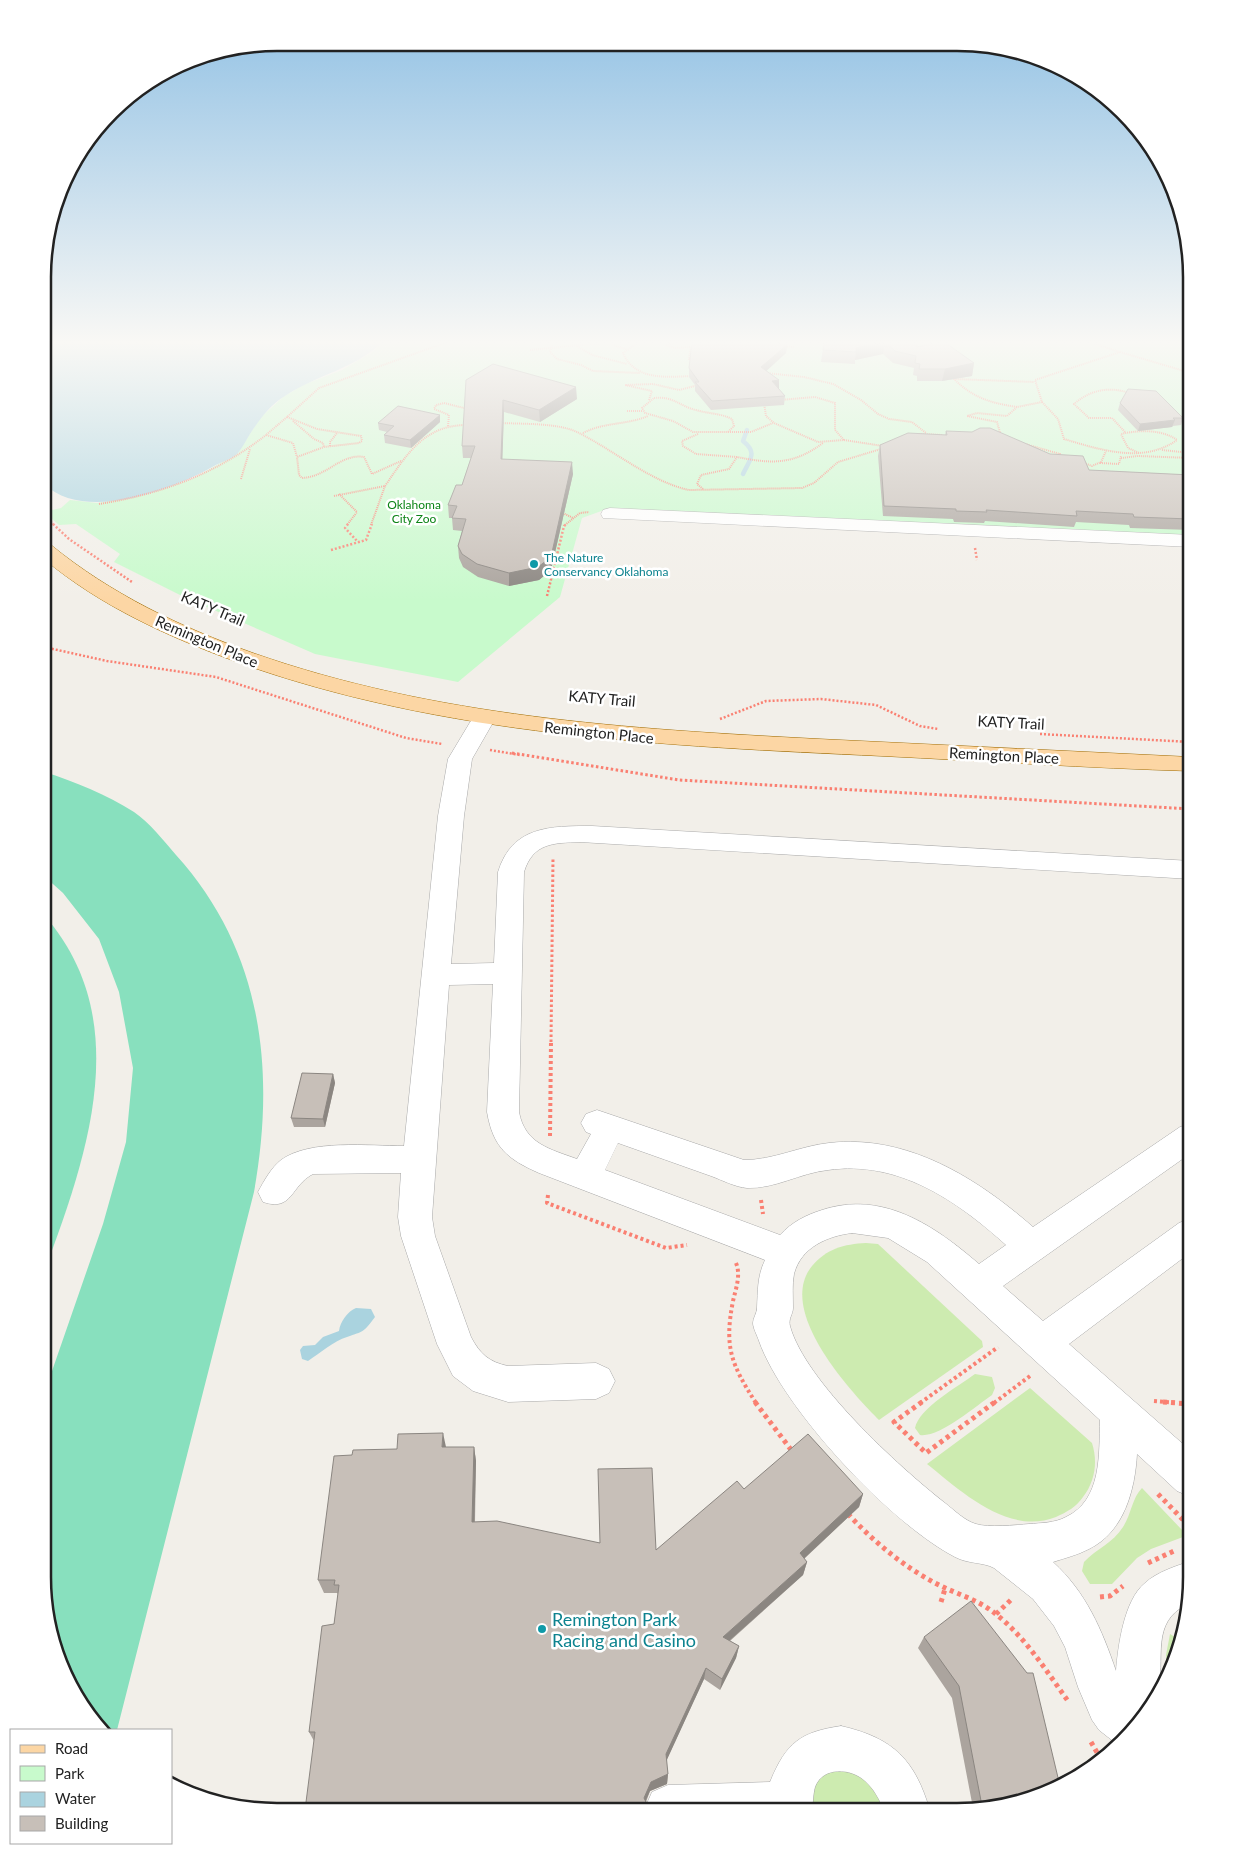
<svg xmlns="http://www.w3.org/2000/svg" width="1234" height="1854" font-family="Lato,sans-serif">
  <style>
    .grass { fill: #cdebb0 }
    .park { fill: #c8facc }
    .pitch { fill: #88e0be }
    .water { fill: #aad3df }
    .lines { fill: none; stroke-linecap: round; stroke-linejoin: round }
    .stream { stroke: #aad3df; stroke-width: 4.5 }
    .minor-casing { stroke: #a9a9a9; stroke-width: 1 }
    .major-casing { stroke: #a06b00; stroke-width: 1 }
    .path-far4 { stroke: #fa8072; stroke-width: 2; stroke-dasharray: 1 1; stroke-linecap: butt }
    .path-far3 { stroke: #fa8072; stroke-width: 2.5; stroke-dasharray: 2 2; stroke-linecap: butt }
    .path-far2 { stroke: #fa8072; stroke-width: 3; stroke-dasharray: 2.5 2.5; stroke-linecap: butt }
    .path-far1 { stroke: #fa8072; stroke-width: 4; stroke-dasharray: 3 3; stroke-linecap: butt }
    .path { stroke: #fa8072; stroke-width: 5; stroke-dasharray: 4 4; stroke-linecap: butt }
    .minor { fill: #fff; fill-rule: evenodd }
    .major { fill: #fcd6a4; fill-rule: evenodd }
    .wall { fill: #aba49e }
    .shaded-wall { fill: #8b8681 }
    .building { fill: #c7bfb8; stroke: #8b8681 }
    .culture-dot { fill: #0f9aa8; stroke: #fff; stroke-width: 2 }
    .labels { text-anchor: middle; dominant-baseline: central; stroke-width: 5; stroke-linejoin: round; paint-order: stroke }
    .far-park-label { font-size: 12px; fill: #0c8416; stroke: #fff }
    .far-culture-label { font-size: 12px; fill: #0d838f; stroke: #fff; text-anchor: start }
    .street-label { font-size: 15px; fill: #222; stroke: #fff }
    .near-culture-label { font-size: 18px; fill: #0d838f; stroke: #fff; text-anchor: start }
    .rim { fill: none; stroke: #222; stroke-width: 2.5 }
  </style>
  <rect width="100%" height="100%" fill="#f2efe9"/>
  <g class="grass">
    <path d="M 866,1243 L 878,1244 L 982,1341 L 983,1347 L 879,1420 C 849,1390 776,1310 812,1266 C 826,1249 844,1244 866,1243 Z"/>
    <path d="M 975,1374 L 992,1377 L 995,1388 L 992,1395 C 976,1406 939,1438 920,1435 L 915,1428 C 919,1408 959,1386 975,1374 Z"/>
    <path d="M 1030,1388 L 1092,1443 C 1098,1462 1095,1481 1083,1497 C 1076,1507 1067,1512 1056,1517 C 1008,1536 961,1491 927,1464 Z"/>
    <path d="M 1142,1488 L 1183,1531 L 1183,1537 L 1151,1549 L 1137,1558 L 1112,1584 L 1090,1584 L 1082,1571 L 1084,1562 C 1096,1549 1113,1543 1123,1527 C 1131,1515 1132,1498 1142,1488 Z"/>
    <polygon points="1170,1634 1180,1640 1174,1666 1168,1677 1166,1655"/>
    <polygon points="839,1761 891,1799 895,1811 818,1811 801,1807 805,1788"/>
  </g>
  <polygon class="park" points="384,341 1191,341 1191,535 607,509 582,518 560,597 458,682 315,654 184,597 114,562 120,554 76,524 59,525 44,512 61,508 70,500 97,503 133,497 192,479 238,453 260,418 283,397 303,385 342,370 371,353"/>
  <g class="pitch">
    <path d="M 44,772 C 74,781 107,795 134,812 C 149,822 164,841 176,855 C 262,950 276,1069 254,1192 L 117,1730 L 102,1730 L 91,1720 L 61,1667 L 43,1576 L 43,1397 L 103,1224 L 126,1142 L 133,1068 L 119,992 L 99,939 L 63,893 L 44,876 Z"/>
    <path d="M 44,915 C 137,1021 86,1159 43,1275 Z"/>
  </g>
  <g class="water">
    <path d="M 44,341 L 384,341 C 353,370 318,374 285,396 C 270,405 259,420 250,434 C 246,440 242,449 237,454 C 232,459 221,462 214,466 C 172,490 85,523 44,484 Z"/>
    <path d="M 356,1308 L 371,1309 L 375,1317 C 363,1333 364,1331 347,1337 C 334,1341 320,1353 308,1361 L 302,1359 L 300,1350 L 303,1346 L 315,1345 L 323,1337 L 339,1331 C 340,1322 348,1311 356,1308 Z"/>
  </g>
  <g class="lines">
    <path class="stream" d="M 743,474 C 750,459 758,453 743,441 L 747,430"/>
    <defs>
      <g id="minor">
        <polygon points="610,508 1191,535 1191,547 603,518 601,514 603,510"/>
        <path d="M 483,712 L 491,714 L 495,719 L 472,759 L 464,816 L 451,964 L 494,963 L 498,872 C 512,826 550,826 592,826 L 1191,861 L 1191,879 L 580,842 C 553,843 533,843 524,872 L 519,1112 C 525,1144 550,1149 577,1159 L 591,1134 L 586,1132 L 581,1123 L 586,1114 L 597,1110 L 744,1160 C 774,1160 800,1146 829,1143 C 907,1134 977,1178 1033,1227 L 1180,1127 L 1191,1123 L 1191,1153 L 1003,1286 L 1043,1321 L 1179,1223 L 1191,1218 L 1191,1252 L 1069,1344 L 1191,1451 L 1191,1497 L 1177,1491 L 1137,1454 C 1135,1490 1124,1532 1089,1549 C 1078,1555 1065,1558 1053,1562 C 1086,1592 1102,1630 1116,1671 C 1118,1646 1124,1600 1145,1583 C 1157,1572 1176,1566 1191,1561 L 1191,1592 L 1188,1604 C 1149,1622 1166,1660 1158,1693 C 1153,1714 1132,1731 1118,1745 L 1099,1730 L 1092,1720 L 1078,1687 L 1065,1647 L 1054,1626 L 1033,1599 L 994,1568 C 983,1562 968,1564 955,1557 C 891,1524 783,1409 759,1341 C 757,1335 753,1328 753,1323 C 753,1318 757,1313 757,1308 C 758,1291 757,1277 765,1260 L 539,1173 C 507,1159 493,1147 487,1112 L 493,984 L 449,985 L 432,1217 L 435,1236 L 471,1337 C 480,1354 489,1362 508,1366 L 596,1363 L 609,1369 L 615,1381 L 609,1393 L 596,1399 L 508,1402 L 473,1391 L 453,1376 L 437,1344 L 401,1236 L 398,1217 L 401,1173 L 313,1174 C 290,1186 293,1212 263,1202 L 258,1192 C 264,1181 271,1168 281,1160 C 310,1139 369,1146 404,1146 L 438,816 L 448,759 L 475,714 ZM 618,1143 C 649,1154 680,1165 711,1176 C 722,1180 735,1187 747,1188 C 775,1189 800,1173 828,1170 C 898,1160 956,1200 1006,1245 L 979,1264 C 935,1226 883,1190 822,1210 C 806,1215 792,1222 780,1235 L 605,1170 ZM 852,1233 L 888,1238 L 927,1262 L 1100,1420 C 1099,1454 1102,1500 1066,1517 C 1055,1523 1041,1523 1029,1524 C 1016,1525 988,1528 976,1524 C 965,1521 954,1510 945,1503 C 899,1467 805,1381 790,1326 C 788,1319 793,1314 793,1308 C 793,1296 792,1285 794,1274 C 801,1247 828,1236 852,1233 Z"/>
        <path d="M 841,1726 C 894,1738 915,1760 930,1811 L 884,1811 C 880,1800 874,1789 865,1781 C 851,1768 823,1766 815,1787 C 813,1794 813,1804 812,1811 L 646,1811 L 645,1808 L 652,1792 L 668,1785 L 770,1782 C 786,1743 800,1732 841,1726 Z"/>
      </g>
      <path id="major" d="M 44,543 L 51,545 C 111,594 180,627 253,653 C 435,717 627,729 819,739 C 943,745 1067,751 1191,757 L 1191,771 C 1088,768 985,761 882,756 C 665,746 444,736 237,662 C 169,637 100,606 44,559 Z"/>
    </defs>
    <use href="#minor" class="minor-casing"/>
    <use href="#major" class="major-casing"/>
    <g class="path-far4">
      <polyline points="553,341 550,352 557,359 581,365 593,371 640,373"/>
      <polyline points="610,341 613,345 626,349"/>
      <path d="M 640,341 L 623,353 C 635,381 667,377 692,376"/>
      <polyline points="684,341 666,345 675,348 691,347 689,359 693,359"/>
      <polyline points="577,346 592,355 627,364"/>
      <polyline points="783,346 794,347"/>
      <polyline points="530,350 610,342"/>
      <polyline points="1120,352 1191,373"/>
      <polyline points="766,373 804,377 833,384 861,400 878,414 889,419 912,422 926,433"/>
      <path d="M 654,398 C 674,396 679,406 696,410 C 709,414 720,413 732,419 L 734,426 L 728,432 L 693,432 L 673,421 L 645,413 L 642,408 Z"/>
      <polyline points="649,400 652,391 625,385 653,384 679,390 699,385"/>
      <path d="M 1042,402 L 1058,419 L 1064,439 C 1101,450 1143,464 1177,440 C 1162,429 1138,430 1121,434 L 1128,448 L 1139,453"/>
      <polyline points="764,403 766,416 774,423 818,442 844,440 835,430 835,403 815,397 780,400"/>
      <path d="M 1017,407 C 991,403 973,398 954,379 L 1034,382"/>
      <polyline points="627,411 643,411"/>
      <polyline points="287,417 266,435 293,443 297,457"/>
      <polyline points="293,421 314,439 323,443 324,447"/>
      <path d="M 501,423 C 523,424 558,423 577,432 C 612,449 651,482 689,490 L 802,488 L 814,483 L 838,462 L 881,449"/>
      <polyline points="448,426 449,415 434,409 436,405 444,403 468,409"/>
      <polyline points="728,432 751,432 773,423"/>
      <path d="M 1125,432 L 1112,418 L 1089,418 L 1074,404 C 1090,390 1109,386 1129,393"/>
      <path d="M 583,433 C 604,422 627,425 648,416"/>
      <polyline points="698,434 682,441 683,446 696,454 737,457"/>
      <polyline points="919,434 943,435"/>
      <polyline points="1001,436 997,422 967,416 977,413 1007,416 1017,407 1042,402 1035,380 1120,352 1086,341"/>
      <polyline points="844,440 883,446"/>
      <polyline points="1025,444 1060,454 1058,455"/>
      <polyline points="330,446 330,442 337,433"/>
      <polyline points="1162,450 1191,453"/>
      <polyline points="1121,458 1138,456 1191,458"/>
      <path d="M 401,461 L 372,474 L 364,457 C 341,453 327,477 302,478 L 299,475 L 297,457 L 324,447 L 359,443 L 362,441 L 361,436 L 317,429 L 287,417 L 319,388 L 450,341"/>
      <polyline points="1084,463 1092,466 1101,462 1106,451"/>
      <polyline points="1100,463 1119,464 1121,456"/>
      <polyline points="241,479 250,449"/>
      <path d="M 703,489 L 697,484 L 701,475 L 729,469 L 737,457 C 772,464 793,465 823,443"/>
      <polyline points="339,494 357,512 347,525"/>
      <path d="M 334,496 L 385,486 C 407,454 424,425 467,425"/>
      <path d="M 99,504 C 161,494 216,474 266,435"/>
      <polyline points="561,512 573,518"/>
      <polyline points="44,515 54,525"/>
      <polyline points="371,525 385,486"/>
      <polyline points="565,525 580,513 589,512"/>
    </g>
    <g class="path-far3">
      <polyline points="53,524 69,539 132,582"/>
      <polyline points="348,524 345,528 358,542"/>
      <polyline points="975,548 977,560"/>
      <polyline points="331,550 366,540 372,524"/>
      <polyline points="547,596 564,526 567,524"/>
      <polyline points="44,647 107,661 216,677 406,738 442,744"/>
      <polyline points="720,719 766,701 821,699 876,705 920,726 938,729"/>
      <polyline points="1040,734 1191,742"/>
      <polyline points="490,750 520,755"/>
    </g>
    <g class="path-far2">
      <polyline points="512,753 679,780 1191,809"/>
      <polyline points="551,1042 553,857"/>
    </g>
    <g class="path-far1">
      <polyline points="550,1136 551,1041"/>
      <polyline points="548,1195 547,1203 666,1248 687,1245"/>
      <polyline points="761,1200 763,1214"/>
      <path d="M 736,1263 C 741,1275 736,1288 733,1301 C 724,1347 731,1364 756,1403"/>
      <polyline points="1154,1401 1178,1403"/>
      <polyline points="920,1403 998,1347"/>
      <polyline points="994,1403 1030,1376"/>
    </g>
    <g class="path">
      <polyline points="755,1402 792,1451"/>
      <polyline points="922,1402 894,1422 926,1453 995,1402"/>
      <polyline points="1163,1402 1191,1404"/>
      <polyline points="1158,1494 1191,1528"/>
      <path d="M 848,1514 C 874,1542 904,1567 937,1584 C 954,1593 973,1598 989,1609 C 1022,1632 1045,1669 1068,1701"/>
      <polyline points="1148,1563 1176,1550"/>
      <polyline points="1100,1597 1110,1596 1123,1586"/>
      <polyline points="941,1602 945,1589"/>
      <polyline points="996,1614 1013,1598"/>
      <polyline points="1091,1742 1102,1761"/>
    </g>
    <use href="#minor" class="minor"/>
    <use href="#major" class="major"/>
  </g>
  <g class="wall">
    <polygon points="824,341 917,341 917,347 974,363 972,376 942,381 917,381 917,376 913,375 914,368 893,363 883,354 855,360 855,364 821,362"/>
    <polygon points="787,345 786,353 766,370 778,389 785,396 784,405 711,410 695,391 695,385 689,377 689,368"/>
    <polygon points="493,364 577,399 540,422 504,412 502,459 573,474 551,570 539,580 509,586 478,577 463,567 459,558 458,546 462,531 453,530 452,518 449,518 448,505 462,485 471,458 463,458 462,446"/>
    <polygon points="1120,403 1183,418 1181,425 1173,426 1172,427 1138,431 1118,410"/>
    <polygon points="440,415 440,422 411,448 385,443 384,435 387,432 379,430 378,423"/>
    <polygon points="946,431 1089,470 1191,475 1191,530 1130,528 1129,525 1076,522 1074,527 985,521 984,523 954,522 953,519 883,516 878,456 880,445 945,435"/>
    <polygon points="333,1074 335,1083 325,1127 294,1127 291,1118"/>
    <polygon points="474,1447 476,1461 475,1522 600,1543 656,1550 744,1489 863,1494 859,1507 804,1559 807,1562 803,1575 730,1641 739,1646 736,1658 720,1690 704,1679 666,1761 668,1774 667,1784 650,1791 646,1802 647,1804 669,1811 314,1741 309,1732 334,1624 338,1594 337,1593 324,1593 318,1580 352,1455"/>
    <polygon points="924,1637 1047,1794 973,1808 952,1698 918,1648"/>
  </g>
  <g class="shaded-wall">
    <polygon points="885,342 883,354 855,360 856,348"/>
    <polygon points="787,345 786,353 761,376 761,367"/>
    <polygon points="974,363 972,376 942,381 945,369"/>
    <polygon points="779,380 779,389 772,381"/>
    <polygon points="576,387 577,399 540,422 539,410"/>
    <polygon points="503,400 504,412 502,471 501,459"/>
    <polygon points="440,415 440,422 411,448 410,440"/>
    <polygon points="1175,420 1172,427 1138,431 1140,424"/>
    <polygon points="572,462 573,474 551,570 539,580 509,586 509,573"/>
    <polygon points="333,1074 335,1083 325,1127 323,1119"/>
    <polygon points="443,1433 446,1447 442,1447"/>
    <polygon points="474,1447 476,1461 474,1536 472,1522"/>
    <polygon points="863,1494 859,1507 796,1566 800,1553"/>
    <polygon points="807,1562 803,1575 721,1648 723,1637"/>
    <polygon points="739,1646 736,1658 720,1690 722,1679"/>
    <polygon points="706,1668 704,1679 665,1764 666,1754"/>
    <polygon points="668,1774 667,1784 650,1791 643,1807 644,1798 651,1782"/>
  </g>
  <g class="building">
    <polygon points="692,341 741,342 742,341 746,341 754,343 757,341 770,341 787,345 761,367 779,380 772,381 785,396 712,401 695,382 699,382 689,368"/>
    <polygon points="824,341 917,341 917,347 943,341 974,363 945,369 919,369 920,364 915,363 916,356 895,351 885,342 856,348 856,352 823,350"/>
    <polygon points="493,364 576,387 539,410 503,400 501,459 572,462 551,557 538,567 509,573 477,564 462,554 458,546 466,519 452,518 457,506 448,505 456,485 462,485 475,446 462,446 466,380"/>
    <polygon points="1128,389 1156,391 1183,418 1173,418 1175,420 1140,424 1120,403"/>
    <polygon points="398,406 440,415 410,440 384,435 394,426 378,423"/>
    <polygon points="980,428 990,428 1050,454 1083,456 1089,470 1191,475 1191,519 1134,517 1133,514 1076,511 1077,516 986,510 987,512 956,511 956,509 884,506 880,445 908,433 947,435 946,431 972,432"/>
    <polygon points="302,1073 333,1074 323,1119 291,1118"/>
    <polygon points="443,1433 442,1447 474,1447 472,1522 497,1521 600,1543 598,1469 652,1468 656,1550 737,1481 744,1489 808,1434 863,1494 800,1553 807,1562 723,1637 739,1646 722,1679 706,1668 666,1754 668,1774 651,1782 644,1798 647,1804 669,1804 669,1811 305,1810 315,1732 309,1732 322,1626 334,1624 339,1585 334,1585 335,1580 318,1580 334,1456 352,1455 353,1450 397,1449 398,1434"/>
    <polygon points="971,1601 1027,1673 1033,1673 1060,1786 1047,1794 982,1806 959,1686 924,1637"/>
  </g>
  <linearGradient id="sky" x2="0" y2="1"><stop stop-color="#8fc0e4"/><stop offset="0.57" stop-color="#f9f8f5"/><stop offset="1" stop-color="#f9f8f5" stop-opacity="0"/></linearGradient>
  <rect width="1234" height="601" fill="url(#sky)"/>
  <g class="culture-dot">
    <circle cx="534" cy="564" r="5"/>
    <circle cx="542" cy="1629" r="5"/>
  </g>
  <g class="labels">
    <g class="far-park-label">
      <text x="414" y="504">Oklahoma<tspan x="414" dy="14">City Zoo</tspan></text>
    </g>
    <g class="far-culture-label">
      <text x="544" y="557">The Nature<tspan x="544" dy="14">Conservancy Oklahoma</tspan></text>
    </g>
    <g class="street-label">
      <text transform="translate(213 608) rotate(23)">KATY Trail</text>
      <text transform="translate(207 641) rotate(23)">Remington Place</text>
      <text transform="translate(602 698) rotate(5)">KATY Trail</text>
      <text transform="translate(1011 722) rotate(3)">KATY Trail</text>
      <text transform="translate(599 732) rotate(6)">Remington Place</text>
      <text transform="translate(1004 755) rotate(3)">Remington Place</text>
    </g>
    <g class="near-culture-label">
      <text x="552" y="1619">Remington Park<tspan x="552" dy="21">Racing and Casino</tspan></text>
    </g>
  </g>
  <path d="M0 0H1234V1854H0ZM277 51H957A226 226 0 0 1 1183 277V1577A226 226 0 0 1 957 1803H277A226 226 0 0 1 51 1577V277A226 226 0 0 1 277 51Z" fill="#fff" fill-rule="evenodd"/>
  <path class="rim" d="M277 51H957A226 226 0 0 1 1183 277V1577A226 226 0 0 1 957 1803H277A226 226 0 0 1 51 1577V277A226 226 0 0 1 277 51Z"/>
  <rect x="10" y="1729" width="162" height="115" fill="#ffffff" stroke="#a7a7a7"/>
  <rect x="20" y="1745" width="25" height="8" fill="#fcd6a4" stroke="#a7a7a7"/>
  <text x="55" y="1754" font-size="15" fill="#222222">Road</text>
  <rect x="20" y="1766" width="25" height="15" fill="#c8facc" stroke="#a7a7a7"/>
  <text x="55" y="1779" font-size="15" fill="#222222">Park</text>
  <rect x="20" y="1792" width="25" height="15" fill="#aad3df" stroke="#a7a7a7"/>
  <text x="55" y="1804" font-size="15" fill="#222222">Water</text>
  <rect x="20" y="1816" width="25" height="15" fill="#c7bfb8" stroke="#a7a7a7"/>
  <text x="55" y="1829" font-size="15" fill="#222222">Building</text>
</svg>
